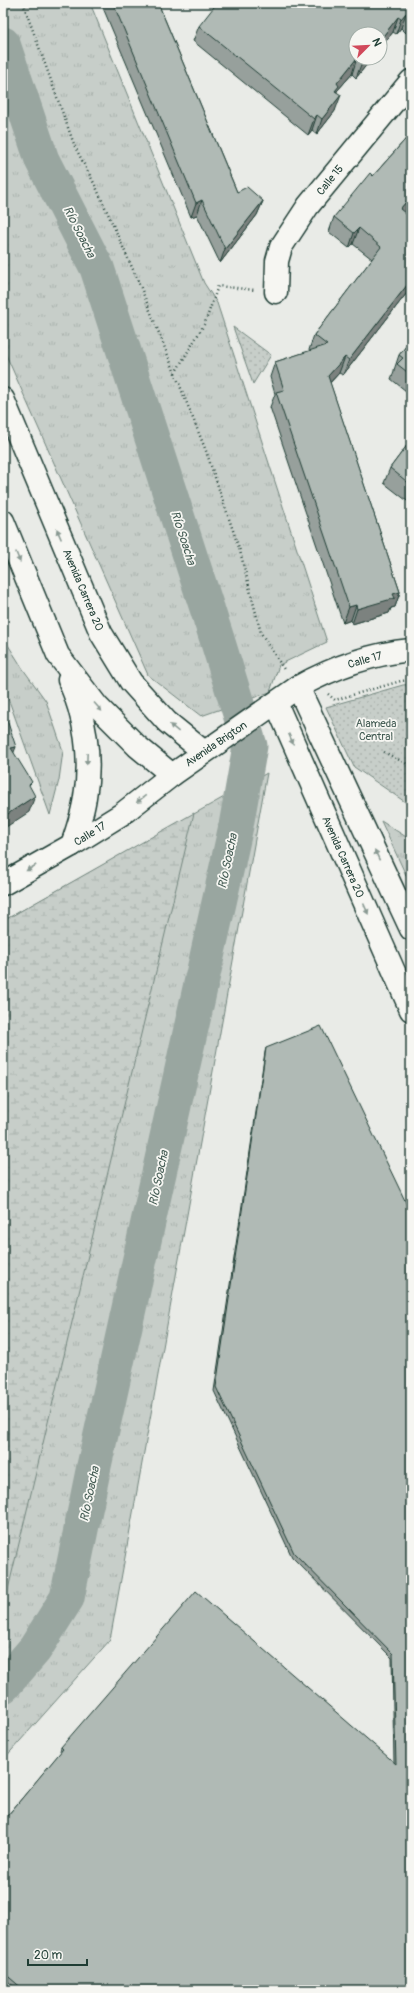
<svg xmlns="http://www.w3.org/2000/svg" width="414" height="1993" font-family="Pangolin,sans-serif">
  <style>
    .grass { fill: url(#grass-tufts); stroke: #73867e }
    .wetland { fill: url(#wetland-marsh); stroke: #73867e }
    .park { fill: url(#park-dots); stroke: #73867e }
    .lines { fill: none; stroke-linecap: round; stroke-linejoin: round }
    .river { stroke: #99a6a0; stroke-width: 35 }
    .minor-casing { stroke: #1f3d34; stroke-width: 25 }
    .path { stroke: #1f3d34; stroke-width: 2.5; stroke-dasharray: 1 3; stroke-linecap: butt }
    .minor { stroke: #f6f6f2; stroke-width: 22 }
    .wall { fill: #97a09c; stroke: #1f3d34 }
    .shaded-wall { fill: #7b827f; stroke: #1f3d34 }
    .building { fill: #b0bab5; stroke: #1f3d34 }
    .oneway { fill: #8a9a93 }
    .labels { text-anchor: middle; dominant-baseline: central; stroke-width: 3.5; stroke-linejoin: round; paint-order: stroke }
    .street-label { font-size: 11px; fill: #1f3d34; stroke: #f6f6f2 }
    .park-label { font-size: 11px; fill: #415a52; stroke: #f6f6f2 }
    .water-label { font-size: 12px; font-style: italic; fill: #445c54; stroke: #f6f6f2 }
  </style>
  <defs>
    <pattern id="grass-tufts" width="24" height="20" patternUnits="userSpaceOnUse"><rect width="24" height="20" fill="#c7cec9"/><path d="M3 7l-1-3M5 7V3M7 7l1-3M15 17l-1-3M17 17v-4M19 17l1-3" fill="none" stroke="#aab2ad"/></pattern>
    <pattern id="wetland-marsh" width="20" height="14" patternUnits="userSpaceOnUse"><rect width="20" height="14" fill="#c7cec9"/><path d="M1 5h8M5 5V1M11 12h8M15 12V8" fill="none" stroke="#aab2ad"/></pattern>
    <pattern id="park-dots" width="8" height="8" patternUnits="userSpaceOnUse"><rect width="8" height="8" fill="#c7cec9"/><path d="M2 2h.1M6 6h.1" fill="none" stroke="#aab2ad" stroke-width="1.8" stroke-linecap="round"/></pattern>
  </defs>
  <rect width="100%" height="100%" fill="#e9ebe7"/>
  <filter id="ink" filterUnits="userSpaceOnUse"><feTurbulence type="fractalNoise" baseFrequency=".025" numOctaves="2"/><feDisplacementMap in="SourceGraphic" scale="8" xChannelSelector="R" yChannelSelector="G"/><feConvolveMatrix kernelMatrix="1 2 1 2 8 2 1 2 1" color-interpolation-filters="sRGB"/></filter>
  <g filter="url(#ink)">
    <g class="grass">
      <polygon points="3,3 90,3 204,283 217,303 327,642 279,665 270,692 201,716 148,675 3,348"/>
      <polygon points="3,637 23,669 46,701 63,751 59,780 50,815 3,684"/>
      <polygon points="267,773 110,1640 3,1760 3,921"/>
      <polygon points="381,821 411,840 411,886"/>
    </g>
    <polygon class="wetland" points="194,813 4,1606 3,1607 3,921"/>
    <g class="park">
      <polygon points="233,327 271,355 253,384"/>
      <polygon points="411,684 411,806 354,767 326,707 403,685"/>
    </g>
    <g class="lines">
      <polyline class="river" points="3,44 42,160 97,268 216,636 250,746 236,826 94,1466 67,1598 35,1649 3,1686"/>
      <defs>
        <g id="minor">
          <polyline points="276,292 277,261 281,247 308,206 411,81"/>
          <polyline points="3,399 101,633 131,682 167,722 204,752"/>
          <polyline points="3,521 58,655 97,706 137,746 172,775"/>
          <path d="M 69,680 C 85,716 92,758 85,797 C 83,813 77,830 72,845"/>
          <polyline points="298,687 411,929"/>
          <polyline points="276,703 411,1010"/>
          <path d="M 3,884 L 72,845 L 122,814 L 172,775 L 298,687 C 334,667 370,654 411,650"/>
        </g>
      </defs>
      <use href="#minor" class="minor-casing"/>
      <g class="path">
        <polyline points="23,3 75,147 96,187 139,283 206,451 240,551 261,633 285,671"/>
        <polyline points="175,373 205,323 218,286 255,290"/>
        <polyline points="328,694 335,700 401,681 411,680"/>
        <polyline points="384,752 411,766"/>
      </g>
      <use href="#minor" class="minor"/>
    </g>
    <g class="wall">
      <polygon points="101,3 158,3 237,192 263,201 257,215 220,263 197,215 191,217"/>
      <polygon points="411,3 411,26 406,33 401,28 396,34 393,32 380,48 380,34 372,58 356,78 352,74 337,91 335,111 317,134 312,130 308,135 193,41 199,26"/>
      <polygon points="411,133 411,204 404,212 411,218 411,290 410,289 343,375 339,373 330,383 400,592 395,607 391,608 389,613 352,624 351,620 343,623 270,407 275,394 270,377 275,362 310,351 309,350 314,335 372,259 353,244 349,248 329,232 334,217 373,176"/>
      <polygon points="411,340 411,395 391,379 394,371 394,370 399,355"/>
      <polygon points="411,440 411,504 384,483 390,468"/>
      <polygon points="266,1048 411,1213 411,1990 18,1990 3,1977 3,1821 61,1752 60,1751 61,1747 394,1763 392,1658 292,1557 214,1391 265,1052"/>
    </g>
    <g class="shaded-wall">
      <polygon points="406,13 401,28 396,34 401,19"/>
      <polygon points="398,17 393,32 380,48 380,40"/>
      <polygon points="411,18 411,26 406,33"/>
      <polygon points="357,58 352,74 337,91 334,101 337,83"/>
      <polygon points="365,58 372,58 356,78 362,62"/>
      <polygon points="341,95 335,111 317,134 322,119"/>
      <polygon points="317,115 312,130 308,135 314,119"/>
      <polygon points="411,196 411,204 395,224 400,209"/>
      <polygon points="202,200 197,215 191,217 196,203"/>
      <polygon points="263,201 257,215 220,263 225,249"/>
      <polygon points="359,228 353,244 349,248 354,233"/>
      <polygon points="411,280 411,286 410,289 343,375 349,360"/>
      <polygon points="345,357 339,373 322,391 328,376"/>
      <polygon points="400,592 395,607 391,608 389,613 352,624 357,609 393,594"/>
      <polygon points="356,605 351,620 343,623 349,607"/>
      <polygon points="16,747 10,762 11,748"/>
      <polygon points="35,796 29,812 3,829 3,817"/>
    </g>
    <g class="building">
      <polygon points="113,3 158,3 237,192 247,187 263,201 225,249 202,200 196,203"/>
      <polygon points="217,3 411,3 411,17 406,13 401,19 398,17 380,40 380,34 356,34 356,58 365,58 362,62 357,58 337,83 339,86 335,91 341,95 322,119 317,115 314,119 199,26"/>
      <polygon points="411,133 411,196 400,209 411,218 411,280 349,360 345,357 328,376 400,592 393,594 395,598 357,609 356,605 349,607 276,392 284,390 275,362 327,345 314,335 381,247 359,228 354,233 334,217 370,173 373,176"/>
      <polygon points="411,340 411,375 397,364 403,358 399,355"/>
      <polygon points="411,440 411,485 390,468"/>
      <polygon points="3,708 16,747 11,748 32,782 29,785 35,796 3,817 3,765 4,765 3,764"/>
      <polygon points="321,1026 411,1213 411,1990 24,1990 3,1972 3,1821 63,1749 61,1747 196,1591 396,1764 393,1654 294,1553 216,1387 266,1048"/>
    </g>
    <defs><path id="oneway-solid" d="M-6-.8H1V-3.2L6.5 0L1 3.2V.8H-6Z"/></defs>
    <g class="oneway">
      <use href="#oneway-solid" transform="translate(59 534) rotate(-113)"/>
      <use href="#oneway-solid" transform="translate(18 557) rotate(68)"/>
      <use href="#oneway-solid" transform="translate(98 707) rotate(48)"/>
      <use href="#oneway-solid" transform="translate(174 728) rotate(-141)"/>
      <use href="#oneway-solid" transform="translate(291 739) rotate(66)"/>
      <use href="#oneway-solid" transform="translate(87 759) rotate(92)"/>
      <use href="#oneway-solid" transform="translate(141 799) rotate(143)"/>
      <use href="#oneway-solid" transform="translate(377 855) rotate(-115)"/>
      <use href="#oneway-solid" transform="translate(31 868) rotate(150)"/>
      <use href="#oneway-solid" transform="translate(366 909) rotate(66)"/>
    </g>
  </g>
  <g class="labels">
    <g class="street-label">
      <text transform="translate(330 180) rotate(-51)">Calle 15</text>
      <text transform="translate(83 590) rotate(67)">Avenida Carrera 20</text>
      <text transform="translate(365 660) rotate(-16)">Calle 17</text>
      <text transform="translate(216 744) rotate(-34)">Avenida Brigton</text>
      <text transform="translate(90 834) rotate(-32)">Calle 17</text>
      <text transform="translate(343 857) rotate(66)">Avenida Carrera 20</text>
    </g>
    <g class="park-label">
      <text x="376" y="723">Alameda<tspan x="376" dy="13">Central</tspan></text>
    </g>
    <g class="water-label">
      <text transform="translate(79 232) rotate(63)">Río Soacha</text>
      <text transform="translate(183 538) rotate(72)">Río Soacha</text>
      <text transform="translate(228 861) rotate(-78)">Río Soacha</text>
      <text transform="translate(159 1178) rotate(-78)">Río Soacha</text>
      <text transform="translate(90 1494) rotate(-78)">Río Soacha</text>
    </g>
  </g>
  <rect width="414" height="1993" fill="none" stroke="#f6f6f2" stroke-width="16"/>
  <rect x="8" y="8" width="398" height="1977" fill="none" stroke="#1f3d34" stroke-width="1.5" filter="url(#ink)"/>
  <g transform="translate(368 46) rotate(66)"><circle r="19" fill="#f6f6f2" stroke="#a0aca6"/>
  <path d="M0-3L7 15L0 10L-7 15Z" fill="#d1495b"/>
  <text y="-6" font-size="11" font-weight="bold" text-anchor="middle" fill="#1f3d34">N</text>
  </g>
  <path d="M28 1959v6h59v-6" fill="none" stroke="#1f3d34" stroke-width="2"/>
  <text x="34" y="1959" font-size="12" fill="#1f3d34" stroke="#f6f6f2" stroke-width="3" paint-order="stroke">20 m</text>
</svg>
